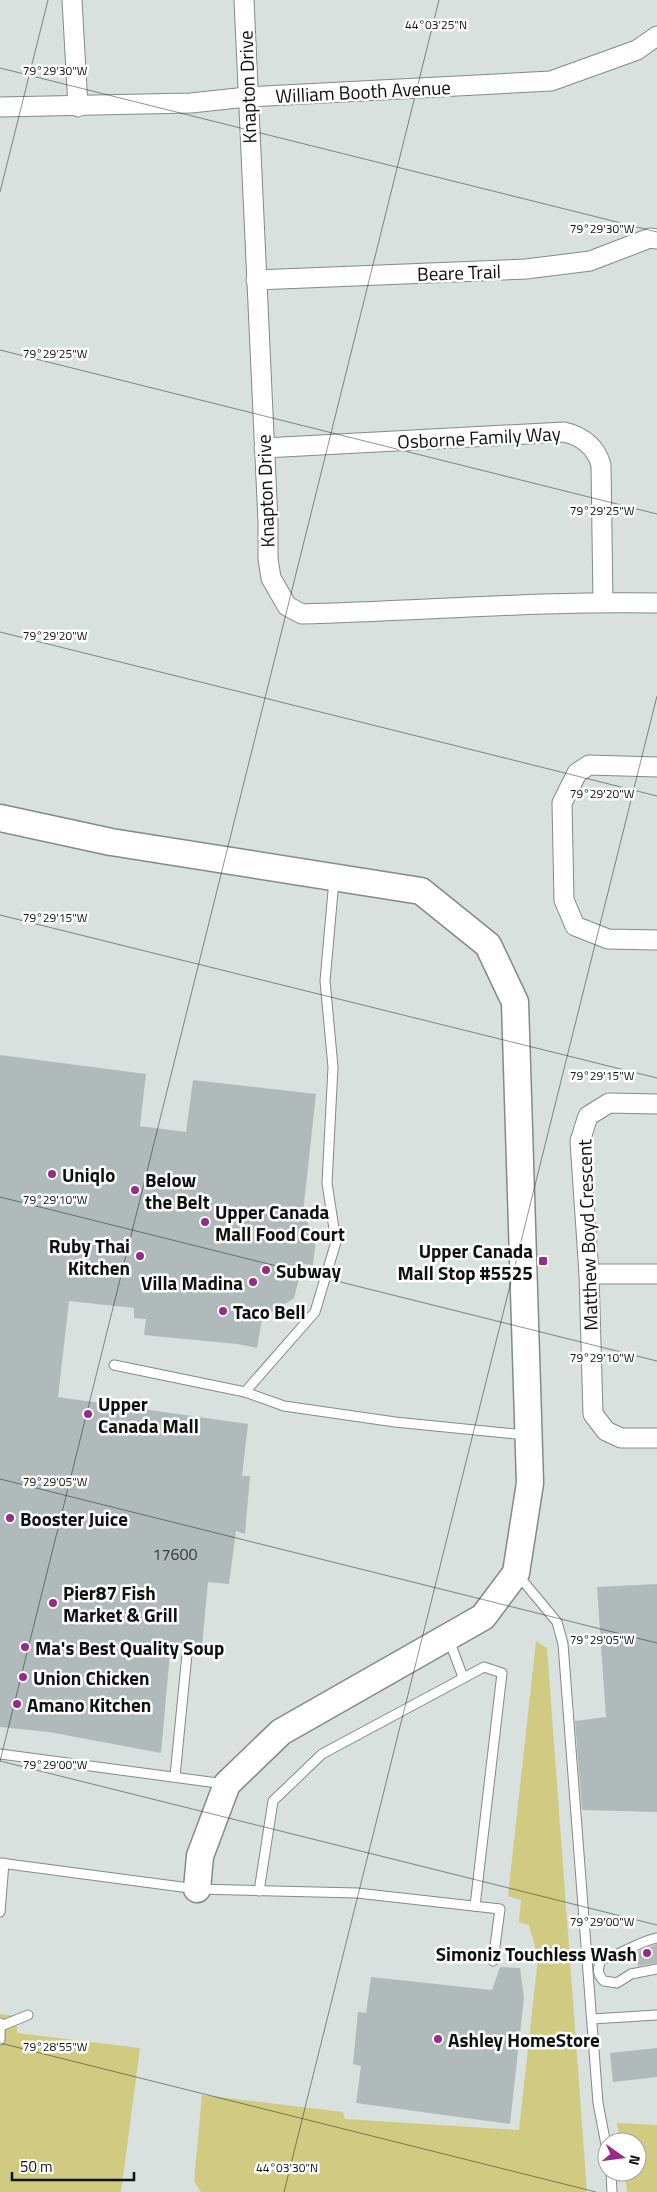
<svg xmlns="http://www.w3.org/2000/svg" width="657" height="2192" font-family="'Titillium Web',sans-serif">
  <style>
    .green { fill: #d0cb80 }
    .building { fill: #b0baba }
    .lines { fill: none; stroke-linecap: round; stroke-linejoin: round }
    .lane-casing { stroke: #838b88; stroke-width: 11 }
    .street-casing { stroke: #838b88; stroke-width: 21 }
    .secondary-casing { stroke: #838b88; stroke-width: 29 }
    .lane { stroke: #fff; stroke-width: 9 }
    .street { stroke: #fff; stroke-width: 19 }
    .secondary { stroke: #fff; stroke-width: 26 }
    .ticks { fill: none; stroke: #0e1110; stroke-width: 1; stroke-opacity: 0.45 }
    .poi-dot { fill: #982a8b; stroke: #fff; stroke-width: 2 }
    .labels { text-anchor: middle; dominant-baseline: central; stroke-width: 5; stroke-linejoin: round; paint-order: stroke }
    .number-label { font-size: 16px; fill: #363b3a }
    .street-label { font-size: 19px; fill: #0e1110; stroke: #fff }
    .poi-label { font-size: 19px; font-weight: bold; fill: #0e1110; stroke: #fff; text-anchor: start }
    .ticks-label { font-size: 12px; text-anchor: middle; fill: #0e1110; stroke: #fff; stroke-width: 5; stroke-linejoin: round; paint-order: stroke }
  </style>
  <rect width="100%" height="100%" fill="#d8e1dd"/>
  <g class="green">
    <polygon points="536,1641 547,1648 587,2192 201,2192 194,2181 202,2095 343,2112 345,2119 519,2130 538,1958 529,1925 519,1922 521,1900 508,1896"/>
    <polygon points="0,2014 17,2016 17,2033 140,2048 121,2192 0,2192"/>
    <polygon points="617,2123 657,2125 657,2192 627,2192 624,2172 637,2172 637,2142 620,2142"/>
  </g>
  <g class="building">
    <polygon points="0,1055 146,1074 140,1126 186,1132 193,1080 316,1094 304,1204 309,1228 317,1230 313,1265 303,1264 294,1298 262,1319 257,1348 237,1344 144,1335 146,1319 134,1318 134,1308 69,1301 58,1397 248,1424 242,1476 250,1476 245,1534 236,1531 229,1584 208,1582 202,1646 171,1642 161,1753 49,1732 0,1727"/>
    <polygon points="657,1584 657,1812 582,1810 575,1721 606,1717 597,1587"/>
    <polygon points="657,1944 657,1963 638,1966 637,1952"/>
    <polygon points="500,1967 520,1968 524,1998 510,2124 356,2103 361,2066 353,2064 358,2012 366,2013 371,1977 492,1990"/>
    <polygon points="657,2048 657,2077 613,2082 610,2053"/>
  </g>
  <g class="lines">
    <defs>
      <g id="lane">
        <polyline points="334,880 325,981 333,1067 327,1183 336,1242 315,1312 245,1392 284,1406 395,1422 526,1435"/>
        <polyline points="114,1365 245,1392"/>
        <polyline points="518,1575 557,1622 563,1644 598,2103 607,2150"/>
        <polyline points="449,1640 463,1677"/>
        <polyline points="0,1754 225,1784"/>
        <polyline points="175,1776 187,1654"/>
        <polyline points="0,1863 197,1889 357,1893 500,1909 493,1961"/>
        <polyline points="259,1891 273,1801 322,1754 484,1667 502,1673 475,1906"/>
        <polyline points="0,1912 4,1863"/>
        <path d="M 657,1938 C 637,1942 622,1955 602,1959 C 597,1967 597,1975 604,1981 L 617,1983 L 631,1974 L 657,1969"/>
        <polyline points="592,2019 657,2015"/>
        <polyline points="0,2023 0,2040"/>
        <polyline points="1,2026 28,2015"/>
        <polyline points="611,2172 612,2192"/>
      </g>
      <g id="street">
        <polyline points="72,0 78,107"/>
        <path d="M 244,0 L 268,522 L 268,559 L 271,578 L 287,606 L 302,614 C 420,611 538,601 657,603"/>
        <polyline points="0,107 191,103 247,97 551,81 637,50 657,36"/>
        <polyline points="256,280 526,269 590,261 650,238 657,239"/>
        <path d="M 264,448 L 564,432 C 582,436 596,447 601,465 L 603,602"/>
        <polyline points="657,767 589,765 577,773 562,803 564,900 575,926 608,939 657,940"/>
        <polyline points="657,1104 609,1103 588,1116 580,1141 589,1274 593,1414 606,1431 621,1438 657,1438"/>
        <polyline points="589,1274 657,1274"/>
      </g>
      <polyline id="secondary" points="0,818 111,842 421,891 488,945 515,1002 530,1483 516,1573 483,1617 281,1732 227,1784 200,1856 197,1889"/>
    </defs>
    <use href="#lane" class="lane-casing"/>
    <use href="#street" class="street-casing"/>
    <use href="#secondary" class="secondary-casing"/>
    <use href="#lane" class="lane"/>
    <use href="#street" class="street"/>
    <use href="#secondary" class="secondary"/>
  </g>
  <path class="ticks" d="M 0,68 L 657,232M 0,192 L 48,0M 0,350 L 657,514M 0,632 L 657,796M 0,915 L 657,1078M 0,1197 L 657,1361M 0,1479 L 657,1643M 0,1761 L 657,1925M 0,1761 L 439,0M 0,2043 L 596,2192M 284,2192 L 657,696"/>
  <g class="poi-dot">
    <circle cx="52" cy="1174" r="5"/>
    <circle cx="135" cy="1190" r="5"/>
    <circle cx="205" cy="1222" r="5"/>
    <circle cx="140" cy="1256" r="5"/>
    <rect x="538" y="1256" width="10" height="10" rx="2.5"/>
    <circle cx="266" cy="1270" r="5"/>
    <circle cx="253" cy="1282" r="5"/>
    <circle cx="223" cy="1311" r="5"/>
    <circle cx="88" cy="1414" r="5"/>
    <circle cx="10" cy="1518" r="5"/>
    <circle cx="53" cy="1603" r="5"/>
    <circle cx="25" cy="1647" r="5"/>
    <circle cx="23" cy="1677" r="5"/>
    <circle cx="17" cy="1704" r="5"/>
    <circle cx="647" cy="1953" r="5"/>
    <circle cx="438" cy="2039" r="5"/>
  </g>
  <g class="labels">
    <g class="number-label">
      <text x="175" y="1554">17600</text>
    </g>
    <g class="street-label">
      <text transform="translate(247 87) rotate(-92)">Knapton Drive</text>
      <text transform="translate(363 91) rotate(-3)">William Booth Avenue</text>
      <text transform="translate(459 272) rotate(-2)">Beare Trail</text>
      <text transform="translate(479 437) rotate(-3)">Osborne Family Way</text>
      <text transform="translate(265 491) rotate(-92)">Knapton Drive</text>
      <text transform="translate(587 1235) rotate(-92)">Matthew Boyd Crescent</text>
    </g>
    <g class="poi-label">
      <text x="62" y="1174">Uniqlo</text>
      <text x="145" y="1179">Below<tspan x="145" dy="22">the Belt</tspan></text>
      <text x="215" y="1211">Upper Canada<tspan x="215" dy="22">Mall Food Court</tspan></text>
      <text x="130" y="1245" text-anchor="end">Ruby Thai<tspan x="130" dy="22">Kitchen</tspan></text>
      <text x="533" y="1250" text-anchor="end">Upper Canada<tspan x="533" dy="22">Mall Stop #5525</tspan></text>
      <text x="276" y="1270">Subway</text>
      <text x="243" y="1282" text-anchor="end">Villa Madina</text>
      <text x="233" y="1311">Taco Bell</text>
      <text x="98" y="1403">Upper<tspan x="98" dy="22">Canada Mall</tspan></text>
      <text x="20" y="1518">Booster Juice</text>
      <text x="63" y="1592">Pier87 Fish<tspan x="63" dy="22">Market &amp; Grill</tspan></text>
      <text x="35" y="1647">Ma's Best Quality Soup</text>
      <text x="33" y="1677">Union Chicken</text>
      <text x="27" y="1704">Amano Kitchen</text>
      <text x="637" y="1953" text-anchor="end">Simoniz Touchless Wash</text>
      <text x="448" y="2039">Ashley HomeStore</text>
    </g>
  </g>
  <g class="ticks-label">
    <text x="436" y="29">44°03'25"N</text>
    <text x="55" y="75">79°29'30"W</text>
    <text x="602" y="233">79°29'30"W</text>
    <text x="55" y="358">79°29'25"W</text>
    <text x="602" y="515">79°29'25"W</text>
    <text x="55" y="640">79°29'20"W</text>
    <text x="602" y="798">79°29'20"W</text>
    <text x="55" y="922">79°29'15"W</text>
    <text x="602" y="1080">79°29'15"W</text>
    <text x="55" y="1204">79°29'10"W</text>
    <text x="602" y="1362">79°29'10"W</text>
    <text x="55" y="1486">79°29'05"W</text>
    <text x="602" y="1644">79°29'05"W</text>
    <text x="55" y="1769">79°29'00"W</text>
    <text x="602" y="1926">79°29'00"W</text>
    <text x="55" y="2051">79°28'55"W</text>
    <text x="287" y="2172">44°03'30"N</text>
  </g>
  <g transform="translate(622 2157) rotate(104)"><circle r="24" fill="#ffffff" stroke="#9fa09f"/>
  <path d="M0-4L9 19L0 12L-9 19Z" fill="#982a8b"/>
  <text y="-8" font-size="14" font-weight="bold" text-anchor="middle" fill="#0e1110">N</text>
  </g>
  <path d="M12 2172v8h122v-8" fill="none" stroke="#0e1110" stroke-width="2.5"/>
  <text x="20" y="2172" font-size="15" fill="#0e1110" stroke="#ffffff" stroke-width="4" paint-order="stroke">50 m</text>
</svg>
